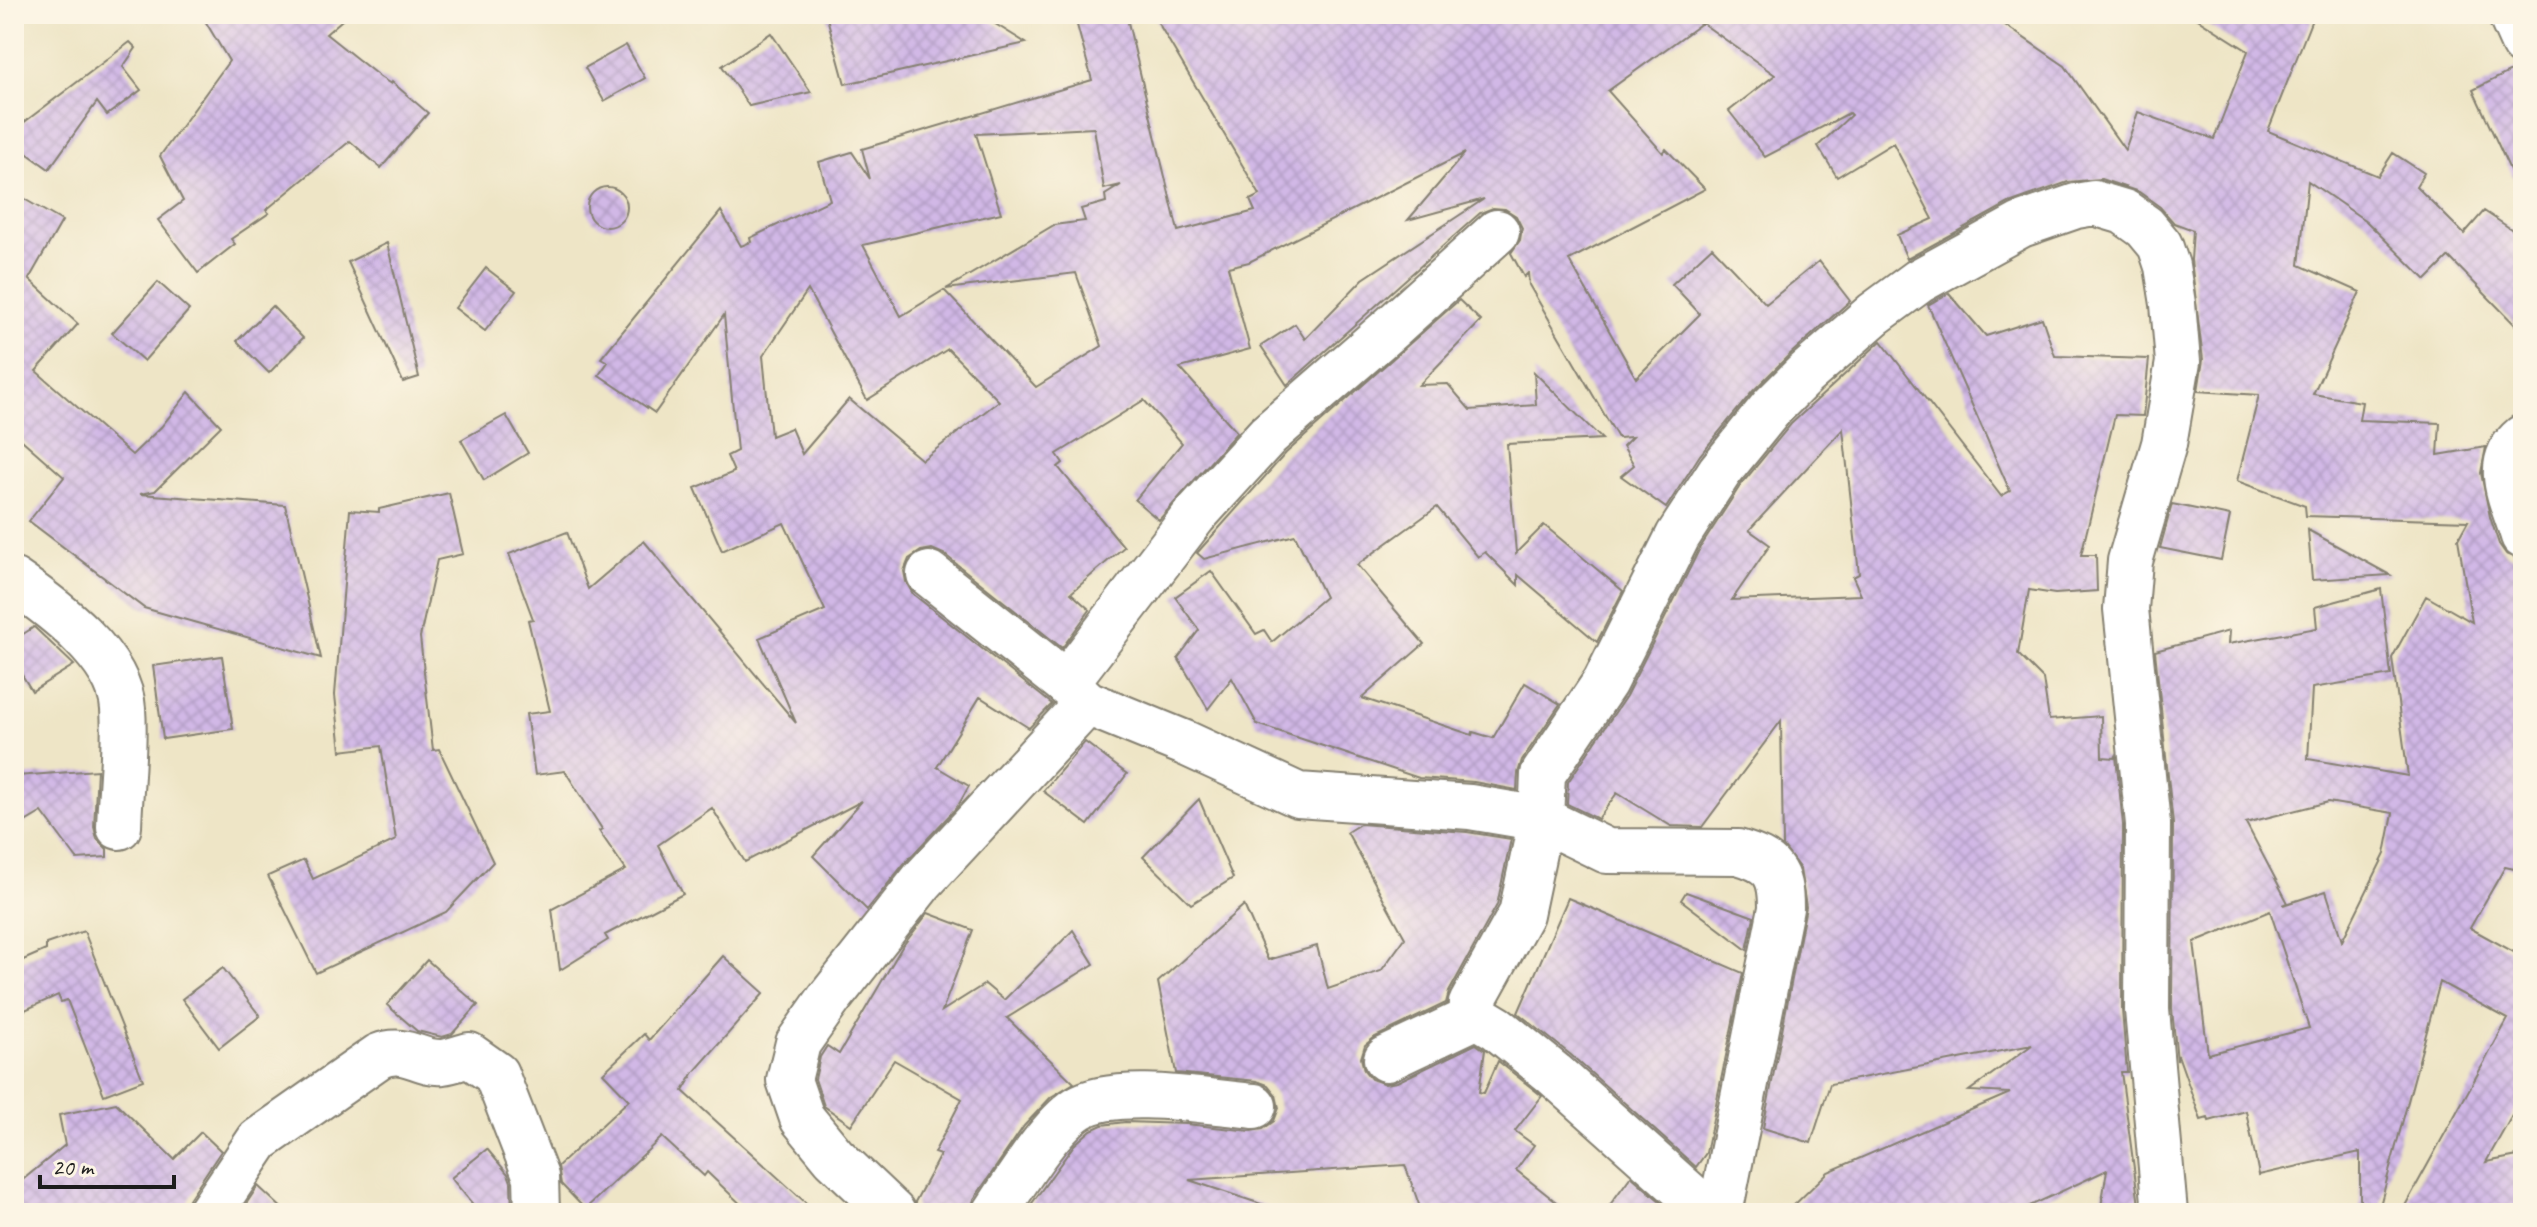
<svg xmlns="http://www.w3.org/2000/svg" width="2537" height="1227" font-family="Caveat,sans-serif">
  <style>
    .building { fill: url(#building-cross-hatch); fill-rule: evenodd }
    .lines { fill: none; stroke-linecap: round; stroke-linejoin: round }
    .minor-casing { stroke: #858071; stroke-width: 48 }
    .minor { stroke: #fff; stroke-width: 44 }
  </style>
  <defs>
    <pattern id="building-cross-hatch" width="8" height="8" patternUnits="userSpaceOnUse" patternTransform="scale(2)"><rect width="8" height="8" fill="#d1b8e6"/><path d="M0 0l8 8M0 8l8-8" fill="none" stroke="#b39ec5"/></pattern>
  </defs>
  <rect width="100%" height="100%" fill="#fcf5e5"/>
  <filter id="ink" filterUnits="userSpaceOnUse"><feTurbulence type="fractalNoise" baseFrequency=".0125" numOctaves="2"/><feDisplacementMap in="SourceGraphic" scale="16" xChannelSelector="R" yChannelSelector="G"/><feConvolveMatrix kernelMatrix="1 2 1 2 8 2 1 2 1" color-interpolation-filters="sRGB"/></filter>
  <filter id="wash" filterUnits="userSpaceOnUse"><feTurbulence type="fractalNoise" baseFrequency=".006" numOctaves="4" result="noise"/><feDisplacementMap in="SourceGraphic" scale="32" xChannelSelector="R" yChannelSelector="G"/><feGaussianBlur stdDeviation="1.8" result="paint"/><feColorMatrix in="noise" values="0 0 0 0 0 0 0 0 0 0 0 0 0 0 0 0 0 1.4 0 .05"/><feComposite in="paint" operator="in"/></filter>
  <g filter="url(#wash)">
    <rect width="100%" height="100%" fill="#eee5c6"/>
    <g id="blocks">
      <g class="building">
        <polygon points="201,14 349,14 326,34 380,77 391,84 392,82 428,113 381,168 350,141 266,210 269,213 231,239 235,244 198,273 158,220 183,201 160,156 229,61"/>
        <polygon points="826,14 979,14 1026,43 845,84"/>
        <path d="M 1074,14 L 1126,14 L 1178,231 L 1255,211 L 1250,200 L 1260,195 L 1153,14 L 1989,14 L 2065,66 L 2125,150 L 2138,112 L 2214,139 L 2248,51 L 2190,14 L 2314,14 L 2268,131 L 2378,176 L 2393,153 L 2424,173 L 2416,186 L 2464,234 L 2484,211 L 2523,237 L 2523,333 L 2449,257 L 2426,280 L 2366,221 L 2308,181 L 2299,265 L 2360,292 L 2313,394 L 2362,402 L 2359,420 L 2440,423 L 2438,455 L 2486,447 L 2481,473 L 2490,517 L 2499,544 L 2506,554 L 2523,560 L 2523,871 L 2505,867 L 2470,928 L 2523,957 L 2523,1096 L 2486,1162 L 2523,1155 L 2523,1213 L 2401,1213 L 2508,1019 L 2440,982 L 2378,1213 L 2360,1213 L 2360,1152 L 2259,1175 L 2246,1111 L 2209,1121 L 2208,1118 L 2201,1120 L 2178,1055 L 2177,1061 L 2172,1009 L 2173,824 L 2155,651 L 2229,631 L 2228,644 L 2317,628 L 2315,607 L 2381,589 L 2391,675 L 2312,688 L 2308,759 L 2408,776 L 2392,658 L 2426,596 L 2472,622 L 2458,539 L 2468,521 L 2306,516 L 2305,506 L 2237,481 L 2259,395 L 2198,391 L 2203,360 L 2191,260 L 2193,230 L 2174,223 L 2160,207 L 2139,192 L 2101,179 L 2068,182 L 2009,203 L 1907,259 L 1897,235 L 1933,219 L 1893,143 L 1837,177 L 1818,146 L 1851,115 L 1849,113 L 1765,157 L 1729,111 L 1775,75 L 1702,23 L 1608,91 L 1663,153 L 1666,149 L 1705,189 L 1569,260 L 1636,378 L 1700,314 L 1672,284 L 1712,247 L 1766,304 L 1819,261 L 1850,301 L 1788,356 L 1753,391 L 1700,455 L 1666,508 L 1621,476 L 1634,465 L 1623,446 L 1632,437 L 1618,438 L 1529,285 L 1528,273 L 1524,277 L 1511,253 L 1520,240 L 1522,228 L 1516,216 L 1505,209 L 1493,208 L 1480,213 L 1287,385 L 1261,346 L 1295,324 L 1305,339 L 1363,279 L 1484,199 L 1408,220 L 1465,153 L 1249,262 L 1228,267 L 1250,349 L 1180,368 L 1237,432 L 1159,520 L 1135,500 L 1182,443 L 1144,400 L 1057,454 L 1063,463 L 1058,467 L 1124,547 L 1071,593 L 1090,610 L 1062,648 L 944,554 L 932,549 L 921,551 L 909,559 L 904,571 L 906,582 L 913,594 L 1052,704 L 1029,728 L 980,697 L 937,767 L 969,786 L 958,806 L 904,864 L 867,910 L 813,856 L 862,801 L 745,862 L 712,808 L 658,845 L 683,894 L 605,935 L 608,940 L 560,970 L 552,909 L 626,870 L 599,831 L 602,829 L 565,771 L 535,775 L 526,714 L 550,711 L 528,620 L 533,619 L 509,554 L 567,532 L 588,589 L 644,541 L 796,723 L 759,638 L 825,610 L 784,523 L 722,551 L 695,488 L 734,472 L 727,456 L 737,451 L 724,315 L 655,413 L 599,375 L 608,362 L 601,358 L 721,211 L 741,246 L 751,242 L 750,238 L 830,200 L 819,162 L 852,152 L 870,179 L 862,149 L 1092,80 ZM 1094,128 L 1104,189 L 1121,185 L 1105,195 L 1106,202 L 1081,209 L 1085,221 L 1054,225 L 946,289 L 1076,273 L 1102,346 L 1036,387 L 944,290 L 901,316 L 863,245 L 1001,213 L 976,134 ZM 808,290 L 867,400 L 948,349 L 999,401 L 922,460 L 849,399 L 802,454 L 791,428 L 771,436 L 763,356 ZM 2328,802 L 2393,813 L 2385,854 L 2342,941 L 2326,891 L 2283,905 L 2288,903 L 2246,823 ZM 2270,911 L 2309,1028 L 2208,1054 L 2194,942 Z"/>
        <polygon points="771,33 811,92 749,106 722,66"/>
        <polygon points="130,42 136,48 123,67 141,90 107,115 97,102 49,169 14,144 14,130"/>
        <polygon points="626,45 645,78 604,101 585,68"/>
        <polygon points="2519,67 2523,68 2523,198 2473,90"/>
        <circle cx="607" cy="207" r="20"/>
        <polygon points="14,193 62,221 29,279 78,324 36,371 132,455 161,427 189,392 221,426 155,491 140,494 285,505 321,658 144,608 29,521 64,477 14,433"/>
        <polygon points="387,243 419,377 403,382 348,262"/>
        <polygon points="486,268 516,291 485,331 455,308"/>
        <polygon points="158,282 189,310 144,361 112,333"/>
        <path d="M 1949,293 L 1986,336 L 2042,318 L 2055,356 L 2149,359 L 2143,416 L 2115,415 L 2081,555 L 2096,555 L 2097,591 L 2055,594 L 2029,590 L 2018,654 L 2043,679 L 2049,720 L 2101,716 L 2102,757 L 2115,758 L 2116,756 L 2123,825 L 2122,1010 L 2127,1072 L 2121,1072 L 2140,1213 L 2100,1213 L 2107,1170 L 2015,1213 L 1786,1213 L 1828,1172 L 2010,1093 L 1969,1091 L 2032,1045 L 1830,1084 L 1811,1143 L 1763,1128 L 1806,907 L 1800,869 L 1783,846 L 1781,721 L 1702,827 L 1671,826 L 1617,793 L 1598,819 L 1567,804 L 1568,782 L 1626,696 L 1700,548 L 1740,486 L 1791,424 L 1881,341 L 2001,496 L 2010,491 L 1928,305 ZM 1843,429 L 1859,574 L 1853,577 L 1861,595 L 1732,600 L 1770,545 L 1749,530 Z"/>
        <polygon points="1459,300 1481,321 1419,385 1448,384 1470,410 1536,405 1534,372 1602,439 1507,444 1516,553 1544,525 1623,591 1597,642 1518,575 1518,585 1485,552 1478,557 1437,507 1357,565 1424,644 1362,698 1472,735 1473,732 1493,738 1525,683 1560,704 1522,760 1518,773 1517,790 1474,782 1419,778 1257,724 1232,678 1208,709 1178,658 1199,630 1175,597 1211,571 1256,634 1264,630 1272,642 1325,597 1295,535 1204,559 1197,553 1286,453"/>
        <polygon points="272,306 303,338 269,373 237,341"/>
        <polygon points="506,415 528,453 484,480 461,440"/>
        <polygon points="449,493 463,554 437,560 420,637 433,750 439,749 493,862 446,912 316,973 268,876 304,860 313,879 396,840 381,746 341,751 335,695 350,510 379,512 379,509"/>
        <polygon points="2172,504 2230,516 2221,560 2160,548"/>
        <polygon points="2308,530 2390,575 2312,580"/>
        <polygon points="34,627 74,665 32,691 14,662 14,640"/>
        <polygon points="222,656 233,729 163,739 153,666"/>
        <polygon points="1085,742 1127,774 1088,825 1043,791"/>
        <polygon points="97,770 94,827 97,839 107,849 107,857 77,859 42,812 20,825 17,776"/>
        <polygon points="1199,799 1233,878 1191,904 1143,857"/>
        <polygon points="1360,824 1467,832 1511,839 1497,905 1449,992 1446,1003 1375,1037 1365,1045 1361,1058 1364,1070 1371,1079 1385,1084 1397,1082 1476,1044 1483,1049 1485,1050 1479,1092 1484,1093 1498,1061 1542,1096 1515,1131 1534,1145 1516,1170 1570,1213 1422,1213 1405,1165 1189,1180 1267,1206 1265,1213 1025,1213 1074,1145 1091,1130 1102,1125 1125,1122 1186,1124 1251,1131 1263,1129 1274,1121 1279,1108 1276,1095 1268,1085 1257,1081 1176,1073 1158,982 1244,905 1268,960 1317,946 1328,989 1381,971 1405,938 1347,832"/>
        <polygon points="1686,892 1754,917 1747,950 1681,900"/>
        <polygon points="1568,898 1743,973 1706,1153 1696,1167 1571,1055 1518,1013"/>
        <polygon points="928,913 973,930 942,1011 985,984 1004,1000 1073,930 1094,964 1007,1018 1074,1083 1051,1097 1024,1126 974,1199 970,1213 917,1213 915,1202 940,1155 934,1153 962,1099 894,1060 851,1125 824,1106 815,1079 820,1057 827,1046 839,1054 902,947"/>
        <polygon points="84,931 143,1080 104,1095 67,1000 61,1002 58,995 14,1015 14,964 46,950 46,944"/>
        <polygon points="723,956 764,993 694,1072 683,1091 817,1213 750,1213 707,1172 704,1176 662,1137 585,1209 561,1184 558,1166 629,1100 603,1073 644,1034 649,1040"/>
        <polygon points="427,960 478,1005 452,1034 442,1037 417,1031 387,1005"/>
        <polygon points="223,968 260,1016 219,1048 182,999"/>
        <polygon points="116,1103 174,1159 201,1132 221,1151 189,1199 185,1213 14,1213 14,1187 65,1145 59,1115"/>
        <polygon points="487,1149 508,1174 511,1182 512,1213 480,1213 451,1178"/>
        <polygon points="1631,1176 1662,1203 1654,1213 1604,1213"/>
        <polygon points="258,1186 287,1213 240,1213"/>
      </g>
    </g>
  </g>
  <g filter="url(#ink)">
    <use href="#blocks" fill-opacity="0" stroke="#858071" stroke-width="2"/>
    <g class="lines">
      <defs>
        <g id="minor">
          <polyline points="2510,14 2523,43"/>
          <path d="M 2523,437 C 2490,464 2513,501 2523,536"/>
          <path d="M 929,574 L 1066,683 L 1087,703 L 1185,743 L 1298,795 L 1470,807 L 1541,819 L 1607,851 L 1738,852 C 1772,862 1781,872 1781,908 L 1720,1213"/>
          <path d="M 14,581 C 53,608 120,657 123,709 C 126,748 120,788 119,827"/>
          <polyline points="1066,683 1194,516 1268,435 1391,328 1497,232"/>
          <polyline points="1386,1059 1477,1016"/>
          <path d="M 210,1213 L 259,1140 L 379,1056 C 407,1045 419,1064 443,1062 C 452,1061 461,1057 469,1055 L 496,1074 L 536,1177 L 537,1213"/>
          <polyline points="893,1213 834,1157 802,1118 789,1080 798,1043 829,999 922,881 1087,703"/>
          <path d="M 995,1213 C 1015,1183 1049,1127 1078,1108 C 1115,1085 1210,1102 1254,1106"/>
          <polyline points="1710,1213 1554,1074 1497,1028 1477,1016 1471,1004 1521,914 1541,819 1543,774 1605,682 1678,536 1720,471 1772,407 1804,375 1874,314 1919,281 2021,225 2076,206 2094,203 2124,212 2145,227 2160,245 2167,266 2173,304 2178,362 2164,444 2130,561 2126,609 2148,824 2147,1010 2165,1213"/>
        </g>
      </defs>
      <use href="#minor" class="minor-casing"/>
      <use href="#minor" class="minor"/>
    </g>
  </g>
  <rect width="2537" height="1227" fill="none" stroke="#fcf5e5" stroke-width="48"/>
  <path d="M40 1175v12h134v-12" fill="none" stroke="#1c1c1c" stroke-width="4"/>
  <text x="52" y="1175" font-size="24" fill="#1c1c1c" stroke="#fcf5e5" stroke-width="6" paint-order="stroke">20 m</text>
</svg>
